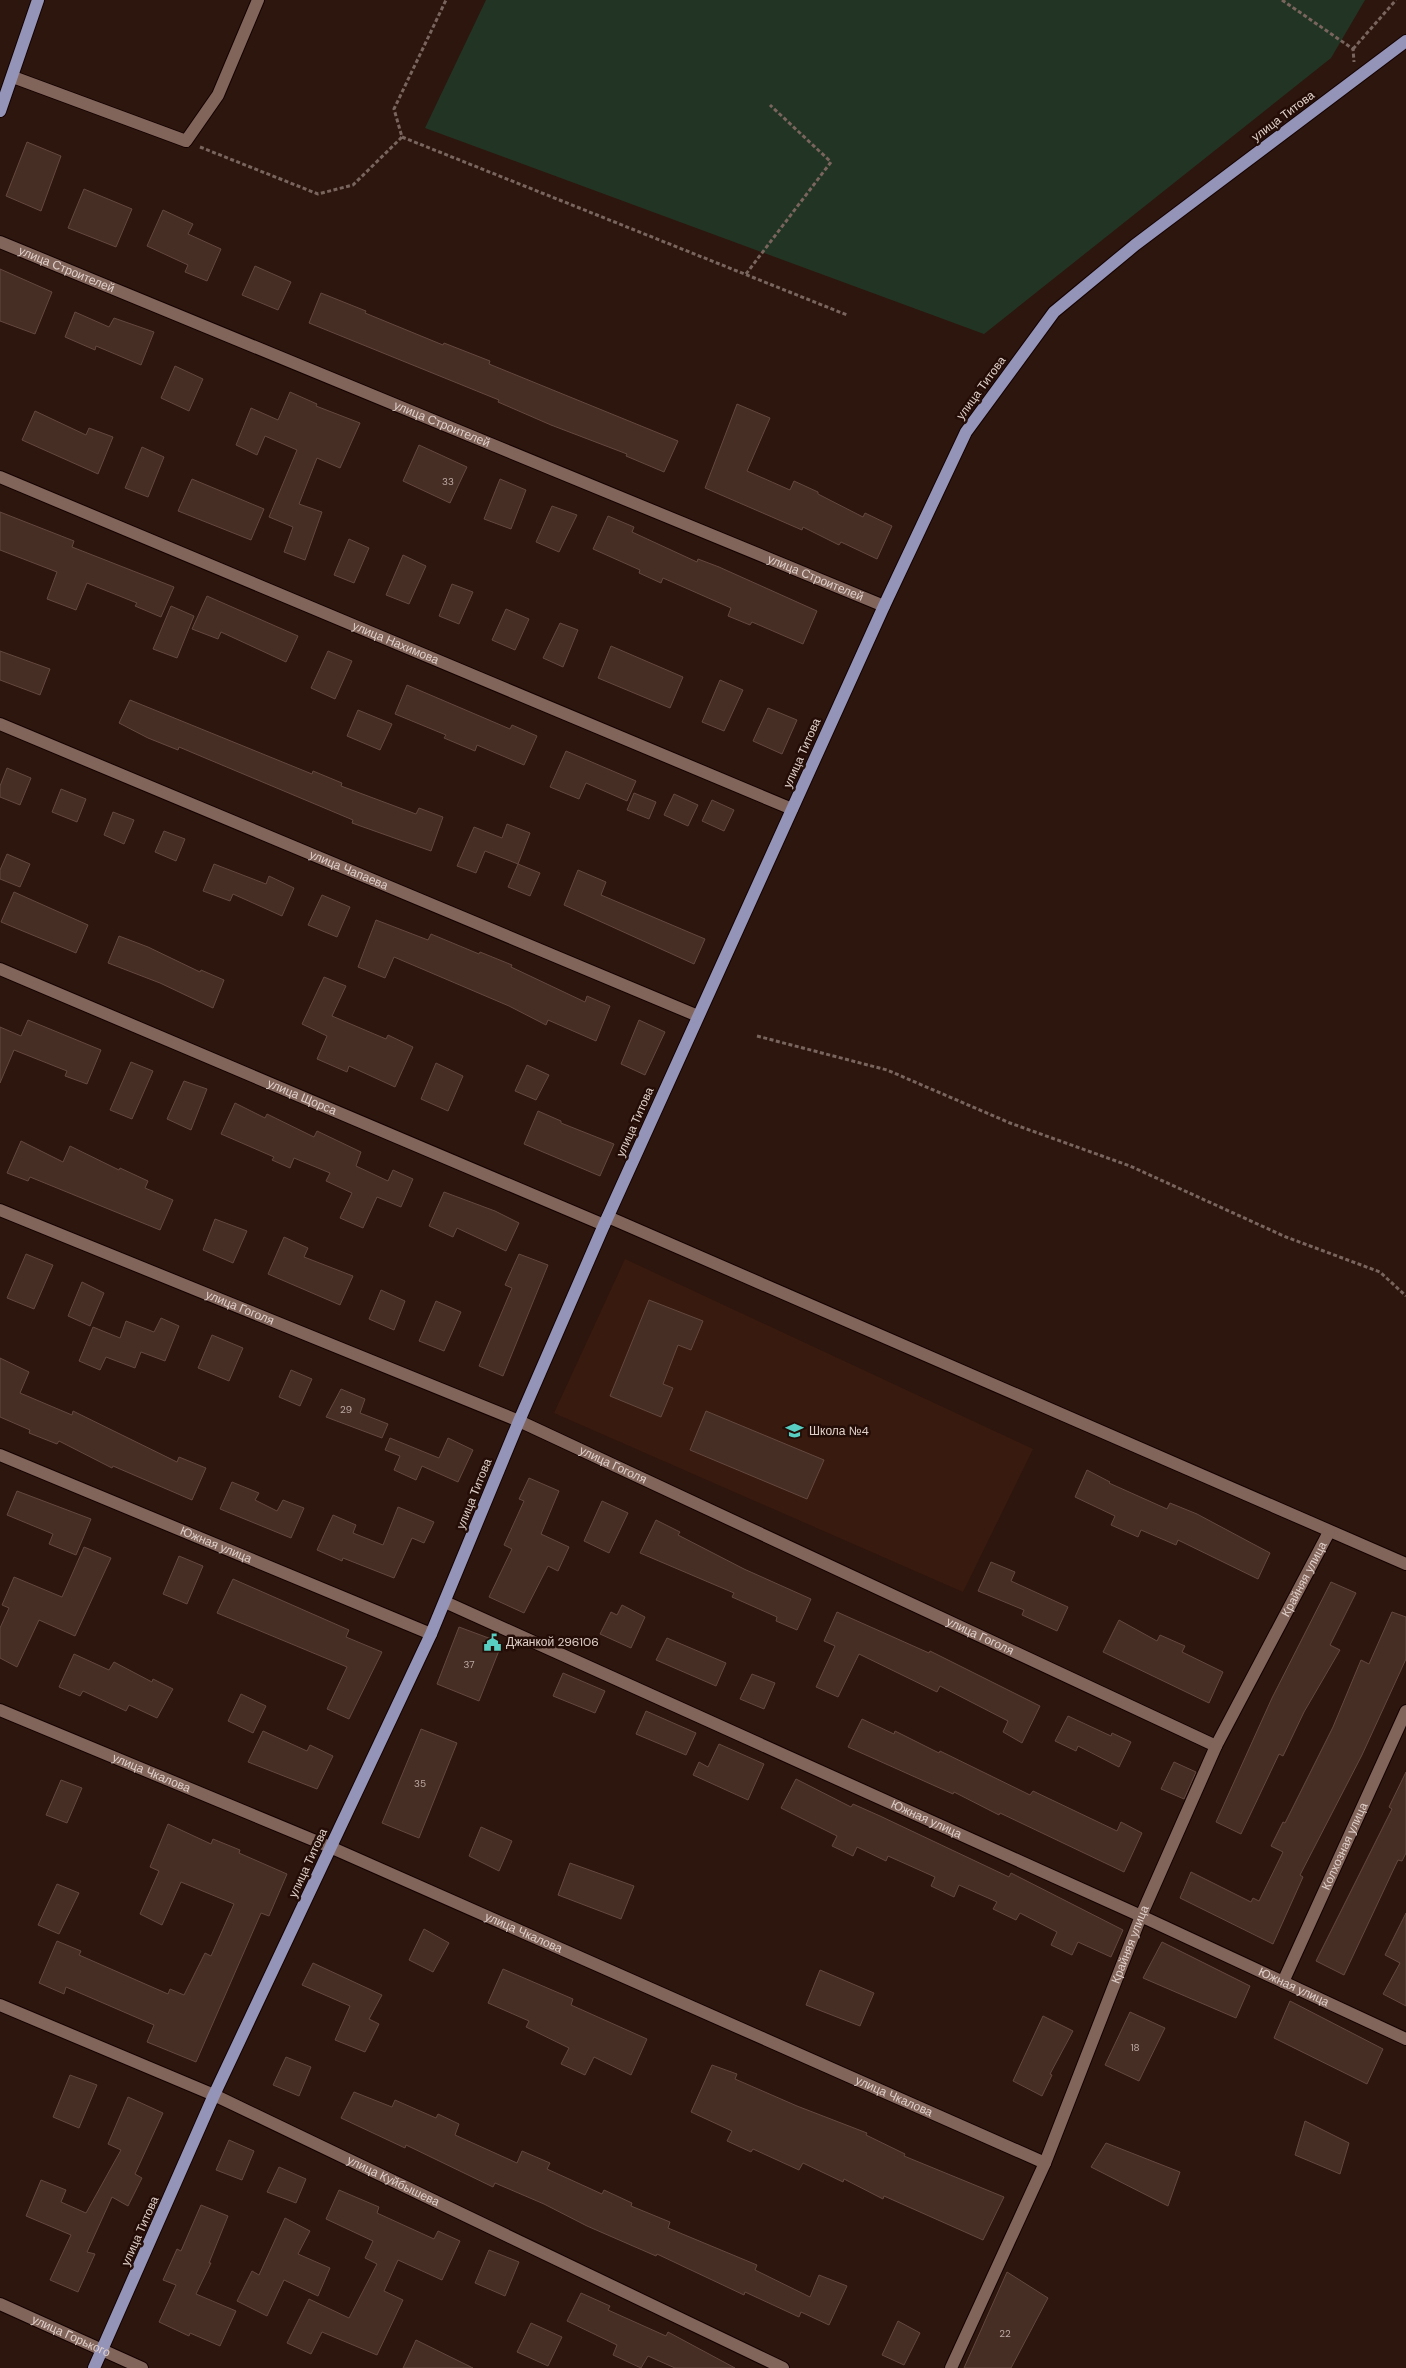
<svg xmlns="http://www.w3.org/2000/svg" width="1406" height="2368" font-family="'DM Sans',sans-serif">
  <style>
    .built { fill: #381a0f }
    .green { fill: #223524 }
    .building { fill: #472e25; stroke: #63483f }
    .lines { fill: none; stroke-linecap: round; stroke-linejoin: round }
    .minor-casing { stroke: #140200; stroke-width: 14 }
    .major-casing { stroke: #140200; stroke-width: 14 }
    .path { stroke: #79655e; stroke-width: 3; stroke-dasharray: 4 2.5; stroke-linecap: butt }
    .minor { stroke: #81645a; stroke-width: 12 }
    .major { stroke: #9493b8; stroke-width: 12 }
    .labels { text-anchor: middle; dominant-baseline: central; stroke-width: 5; stroke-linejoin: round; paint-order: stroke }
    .number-label { font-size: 10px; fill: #baa8a1 }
    .street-label { font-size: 12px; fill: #e0d0ca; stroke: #230d06 }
    .poi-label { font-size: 12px; fill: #e0d0ca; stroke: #230d06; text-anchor: start }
  </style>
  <rect width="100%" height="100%" fill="#2d160e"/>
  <polygon class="built" points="625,1259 1033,1449 963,1592 554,1413"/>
  <polygon class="green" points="486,0 1365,0 1331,58 984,334 425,128"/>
  <g class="building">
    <polygon points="27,142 61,156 41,211 6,196"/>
    <polygon points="84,189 132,209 116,247 68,228"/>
    <polygon points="163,210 193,224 188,234 221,249 207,281 185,272 188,265 147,246"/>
    <polygon points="255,266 291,282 278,310 242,295"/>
    <polygon points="0,269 52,292 35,334 0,321"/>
    <polygon points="321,293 366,311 365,313 443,345 444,343 490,361 489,364 678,441 664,472 626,456 627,454 551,425 498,402 499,400 309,323"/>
    <polygon points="75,312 109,327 114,318 154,332 141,365 96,346 95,350 65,337"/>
    <polygon points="175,366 203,379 189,411 161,398"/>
    <polygon points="290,392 317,404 316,406 360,423 340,468 317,458 299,504 322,512 305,560 284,552 293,527 269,517 297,450 265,436 257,455 236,445 251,408 278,420"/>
    <polygon points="737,404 770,418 747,471 790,490 794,481 818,492 818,494 863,517 865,513 892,526 877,559 841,542 839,545 803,527 802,530 705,488"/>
    <polygon points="35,411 86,435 89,428 113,437 98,474 22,440"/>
    <polygon points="419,445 467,467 450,503 403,481"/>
    <polygon points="142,447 164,457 148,497 125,488"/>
    <polygon points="192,479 264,509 251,540 178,511"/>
    <polygon points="500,479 526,490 511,529 484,519"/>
    <polygon points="552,506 577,515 559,552 536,542"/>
    <polygon points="0,512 74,541 72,547 174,587 161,617 135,606 137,603 87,583 76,610 47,599 57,572 0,550"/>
    <polygon points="608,516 634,527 632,532 697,562 698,559 719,567 817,611 803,644 752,622 750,625 728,616 731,608 663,578 661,583 639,573 640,570 593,549"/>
    <polygon points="349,539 369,548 354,583 334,575"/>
    <polygon points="403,555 426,566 409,604 386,595"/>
    <polygon points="452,584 473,592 459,624 439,616"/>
    <polygon points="207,596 298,636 286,662 221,632 218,639 192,629"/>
    <polygon points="171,606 194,616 177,658 153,649"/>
    <polygon points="506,609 529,619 515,650 492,640"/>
    <polygon points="560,623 578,630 563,667 543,658"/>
    <polygon points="611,646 683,677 670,708 598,678"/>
    <polygon points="0,651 50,669 40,695 0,680"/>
    <polygon points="328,651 352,661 335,699 311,688"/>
    <polygon points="720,680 743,690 724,731 702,722"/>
    <polygon points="407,685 510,729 512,725 537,736 524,765 477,745 475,751 444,738 446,735 395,714"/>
    <polygon points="130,700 312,774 313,771 342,783 341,786 416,814 419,808 443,817 431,851 352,823 353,820 179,747 178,750 148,738 119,723"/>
    <polygon points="768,708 797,720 782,754 753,741"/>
    <polygon points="358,710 392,724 380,750 347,736"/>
    <polygon points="566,751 636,781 627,801 586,783 579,799 550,787"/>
    <polygon points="7,768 31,778 20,805 0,797 0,786"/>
    <polygon points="61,789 86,799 77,822 52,812"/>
    <polygon points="634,793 656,802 649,819 627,810"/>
    <polygon points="674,794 698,805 688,826 664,815"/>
    <polygon points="712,800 734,810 724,831 702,821"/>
    <polygon points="113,812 134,820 124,844 104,835"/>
    <polygon points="507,824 530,833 518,864 485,851 476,873 457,866 474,827 502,838"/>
    <polygon points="164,831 185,839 176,861 155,852"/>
    <polygon points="7,854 30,864 20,887 0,879 0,870"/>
    <polygon points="214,864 266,884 269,876 294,888 282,916 233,894 230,901 203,891"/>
    <polygon points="518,864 540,873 530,896 508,887"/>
    <polygon points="578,870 606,882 601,895 705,939 694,964 564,905"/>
    <polygon points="14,892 88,925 76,953 1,922"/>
    <polygon points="322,895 350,907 337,937 308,925"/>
    <polygon points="376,920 428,940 431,934 479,954 480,952 512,965 511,967 585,1002 587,996 610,1006 596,1041 548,1020 546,1025 509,1006 394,957 385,978 358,967"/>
    <polygon points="119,936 148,947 200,972 201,970 224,980 213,1008 160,983 108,963"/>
    <polygon points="324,977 346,986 332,1016 386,1039 388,1035 413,1047 395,1087 349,1066 347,1072 317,1059 327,1036 302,1024"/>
    <polygon points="28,1020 101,1050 87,1084 65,1076 67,1071 14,1050 0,1083 0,1027 21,1036"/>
    <polygon points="639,1020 665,1032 645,1075 621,1064"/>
    <polygon points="131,1062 153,1071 132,1119 110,1110"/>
    <polygon points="436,1063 463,1076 448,1111 421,1099"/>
    <polygon points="527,1065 549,1075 536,1100 515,1091"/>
    <polygon points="184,1081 207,1089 191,1130 167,1119"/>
    <polygon points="235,1103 265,1118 267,1114 314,1137 317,1131 361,1152 356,1166 388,1181 393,1170 413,1179 401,1207 377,1197 363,1228 340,1218 352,1193 326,1181 330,1173 294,1158 290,1168 272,1160 274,1157 221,1134"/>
    <polygon points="538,1111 561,1121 561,1123 614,1144 600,1176 524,1144"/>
    <polygon points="21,1141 63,1162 70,1146 119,1170 120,1168 148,1181 145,1188 173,1200 160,1230 30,1177 28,1181 7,1173"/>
    <polygon points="444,1192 495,1211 519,1223 506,1251 457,1228 453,1237 429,1226"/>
    <polygon points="215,1219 247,1231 233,1263 203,1250"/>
    <polygon points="284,1237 308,1248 304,1257 353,1276 340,1305 268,1274"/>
    <polygon points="26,1254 53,1265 34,1309 7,1298"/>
    <polygon points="519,1254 548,1265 503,1376 479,1366 512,1288 505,1285"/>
    <polygon points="82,1282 104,1293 90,1326 68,1316"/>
    <polygon points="381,1290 405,1301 394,1330 369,1319"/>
    <polygon points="649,1300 703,1321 691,1350 678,1345 663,1384 673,1388 661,1417 610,1396"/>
    <polygon points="436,1301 461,1312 444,1351 419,1341"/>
    <polygon points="161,1318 179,1326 165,1361 141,1352 135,1368 106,1357 100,1370 79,1361 93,1327 120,1338 126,1321 154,1332"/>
    <polygon points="212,1335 243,1348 229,1381 198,1368"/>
    <polygon points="0,1358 29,1372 20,1393 72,1415 73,1411 177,1462 179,1457 206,1468 192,1500 113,1466 112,1468 59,1441 57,1444 29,1433 30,1430 0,1417"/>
    <polygon points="291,1370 312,1379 300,1406 279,1397"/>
    <polygon points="341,1389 365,1399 360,1413 388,1424 382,1438 326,1417"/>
    <polygon points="706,1411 824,1460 807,1499 690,1450"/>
    <polygon points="390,1438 439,1458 448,1438 473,1450 458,1482 422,1466 416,1480 394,1470 400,1456 385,1450"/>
    <polygon points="1087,1470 1110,1482 1109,1483 1167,1509 1170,1503 1197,1514 1270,1553 1258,1579 1178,1540 1176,1545 1141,1530 1138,1537 1111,1525 1115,1516 1075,1497"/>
    <polygon points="529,1478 559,1491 541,1534 569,1547 558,1571 548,1566 524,1613 489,1597 512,1549 504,1545 524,1501 519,1499"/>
    <polygon points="232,1482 259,1493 255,1500 277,1511 283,1500 304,1508 291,1538 220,1509"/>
    <polygon points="17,1491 91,1519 76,1555 49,1544 53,1534 7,1515"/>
    <polygon points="602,1501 628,1513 609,1553 584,1541"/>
    <polygon points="398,1507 434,1522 424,1543 412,1538 394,1578 343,1558 342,1561 317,1550 333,1515 356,1525 353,1533 383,1545"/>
    <polygon points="656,1520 680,1532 678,1535 744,1569 811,1599 797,1630 776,1621 777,1617 732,1597 734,1593 640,1553"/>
    <polygon points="84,1547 111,1558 75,1636 39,1620 17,1667 0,1658 0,1628 9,1608 2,1605 14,1577 62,1597"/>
    <polygon points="179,1556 203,1566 187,1604 163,1594"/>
    <polygon points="991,1562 1015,1572 1011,1581 1068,1607 1057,1631 1022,1615 1024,1610 978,1591"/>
    <polygon points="233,1579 349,1630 346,1637 382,1652 349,1719 327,1709 347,1667 217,1613"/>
    <polygon points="1331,1582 1356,1593 1330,1645 1340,1650 1304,1712 1283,1756 1279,1754 1241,1834 1216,1822 1272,1698"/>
    <polygon points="622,1605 645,1617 631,1648 600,1634 611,1612 617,1615"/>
    <polygon points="837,1612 929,1653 930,1651 1040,1706 1022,1743 1003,1732 1008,1721 940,1686 937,1692 859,1654 838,1697 816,1687 835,1646 824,1641"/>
    <polygon points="1392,1612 1406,1617 1406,1659 1362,1755 1300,1875 1303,1877 1273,1944 1180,1898 1191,1872 1251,1902 1253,1898 1259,1901 1283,1852 1271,1846 1283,1822 1285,1823 1333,1727 1361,1660 1369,1664"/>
    <polygon points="1119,1620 1157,1641 1160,1635 1185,1646 1182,1652 1223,1672 1209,1703 1103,1652"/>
    <polygon points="459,1627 502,1643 479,1701 437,1684"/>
    <polygon points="667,1638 726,1663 716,1686 656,1660"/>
    <polygon points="74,1654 109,1670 114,1662 152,1682 153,1679 173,1689 157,1718 129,1705 126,1711 83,1691 80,1696 59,1687"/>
    <polygon points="563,1673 605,1691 595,1713 553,1696"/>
    <polygon points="752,1674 775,1683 764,1709 740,1699"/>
    <polygon points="241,1694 266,1706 253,1733 228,1721"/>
    <polygon points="646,1711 696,1733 686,1755 636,1734"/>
    <polygon points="1068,1716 1111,1736 1112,1733 1131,1742 1119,1767 1078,1746 1076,1751 1055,1741"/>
    <polygon points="862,1719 894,1734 895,1731 939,1753 940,1751 1030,1795 1033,1791 1117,1831 1121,1822 1142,1833 1124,1872 1000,1813 999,1815 954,1792 953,1794 848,1747"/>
    <polygon points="421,1729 457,1743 419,1838 382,1823"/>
    <polygon points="263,1731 307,1751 310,1745 333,1756 317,1789 248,1762"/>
    <polygon points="719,1744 764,1764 748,1800 693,1775 699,1762 708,1767"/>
    <polygon points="1174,1762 1196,1772 1184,1799 1161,1789"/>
    <polygon points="1406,1772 1406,1853 1402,1861 1398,1860 1344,1975 1316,1961 1392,1809 1389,1807"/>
    <polygon points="796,1779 851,1807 853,1804 880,1816 1009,1877 1011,1873 1123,1930 1111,1957 1078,1942 1072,1955 1051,1945 1057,1932 1020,1913 1016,1920 993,1909 997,1902 959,1885 954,1897 931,1886 935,1877 888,1856 886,1861 857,1847 853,1856 832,1846 837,1836 781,1808"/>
    <polygon points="61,1780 82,1788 67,1823 46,1815"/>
    <polygon points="168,1824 211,1844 213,1839 240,1850 239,1853 287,1874 269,1916 261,1913 196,2062 147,2042 154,2025 66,1987 64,1994 39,1983 57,1941 81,1951 79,1955 168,1994 170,1989 184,1995 205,1953 211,1956 234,1904 181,1882 162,1925 140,1914 159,1871 150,1867"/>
    <polygon points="481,1827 512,1841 499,1871 469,1856"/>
    <polygon points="570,1863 634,1886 621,1919 558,1895"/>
    <polygon points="57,1884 79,1893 59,1934 38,1925"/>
    <polygon points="1406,1913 1406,2006 1383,1994 1400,1963 1385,1955"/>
    <polygon points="424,1929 449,1943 433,1972 409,1960"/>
    <polygon points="1162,1942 1250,1986 1236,2018 1143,1978"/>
    <polygon points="313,1963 382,1995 369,2019 379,2024 365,2052 335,2040 350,2006 302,1985"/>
    <polygon points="503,1969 573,1999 571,2005 647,2039 631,2075 594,2057 585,2075 561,2064 569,2048 526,2027 529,2021 488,2003"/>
    <polygon points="820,1970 874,1993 860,2026 806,2005"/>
    <polygon points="1290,2001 1383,2049 1367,2084 1274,2038"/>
    <polygon points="1130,2012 1165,2028 1139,2081 1105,2065"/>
    <polygon points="1043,2016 1073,2031 1050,2074 1052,2075 1042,2096 1013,2081"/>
    <polygon points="286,2057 311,2067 299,2096 273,2085"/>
    <polygon points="712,2065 737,2074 735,2079 797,2106 867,2133 866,2135 905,2154 904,2156 1004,2197 983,2240 884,2196 883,2199 844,2179 843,2182 803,2163 799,2170 753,2149 751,2152 727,2141 732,2131 691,2112"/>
    <polygon points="70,2075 97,2085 79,2128 53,2117"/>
    <polygon points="354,2092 392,2107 395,2100 436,2118 438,2114 459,2124 455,2135 517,2163 522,2151 550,2163 547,2169 602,2194 604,2190 632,2203 631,2206 670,2222 668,2228 757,2265 755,2270 810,2297 819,2275 847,2286 829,2325 801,2312 799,2317 745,2292 744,2295 657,2254 656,2256 587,2226 544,2204 495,2183 493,2187 406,2145 405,2148 341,2118"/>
    <polygon points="128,2097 163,2113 135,2174 142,2178 128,2206 112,2197 87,2252 95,2254 78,2292 50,2280 71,2235 26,2216 41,2180 66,2190 61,2202 86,2213 121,2150 108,2144"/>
    <polygon points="1305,2121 1349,2143 1340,2174 1295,2155"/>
    <polygon points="229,2140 254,2151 242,2180 216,2170"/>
    <polygon points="1106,2143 1180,2172 1168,2206 1091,2167"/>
    <polygon points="279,2167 306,2179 296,2203 267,2192"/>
    <polygon points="339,2190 379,2207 377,2213 434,2239 438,2231 460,2241 442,2280 398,2260 384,2291 403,2300 377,2355 322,2332 311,2354 287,2343 309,2299 349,2318 377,2264 365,2258 373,2241 326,2219"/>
    <polygon points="201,2205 228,2216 209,2263 211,2263 196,2294 236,2311 220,2346 190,2333 189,2336 159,2322 176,2285 163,2280 177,2249 181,2251"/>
    <polygon points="285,2218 310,2231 298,2254 330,2268 318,2296 284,2280 267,2316 237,2301 252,2271 259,2275"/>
    <polygon points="489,2250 519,2262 505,2296 475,2283"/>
    <polygon points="1007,2272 1048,2298 1011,2368 964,2368"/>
    <polygon points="581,2293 610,2306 608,2310 666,2336 668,2332 735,2368 675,2368 648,2356 641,2368 613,2355 617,2345 567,2321"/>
    <polygon points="898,2321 920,2333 904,2365 882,2355"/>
    <polygon points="531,2323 562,2337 548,2366 517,2352"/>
    <polygon points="416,2340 473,2368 403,2368"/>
  </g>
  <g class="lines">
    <defs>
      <g id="minor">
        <polyline points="13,77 186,141 218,95 258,0"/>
        <path id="s1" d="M 0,242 L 884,606"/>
        <path id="s2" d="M 0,477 L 792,809"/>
        <path id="s3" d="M 0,724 L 698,1016"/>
        <path id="s4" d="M 0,969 L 604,1225"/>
        <path id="s5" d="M 0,1210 L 519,1421 L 1216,1746"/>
        <polyline points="608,1217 1406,1564"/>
        <path id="s6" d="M 0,1455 L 431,1634"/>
        <path id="s7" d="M 445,1602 L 1141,1916 L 1406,2039"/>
        <path id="s8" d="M 0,1710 L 330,1847 L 1045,2163"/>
        <path id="s9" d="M 1283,1982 L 1406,1711"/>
        <path id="s10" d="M 0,2005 L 214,2095 L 783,2368"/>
        <path id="s11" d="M 0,2304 L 142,2368"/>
        <path id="s12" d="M 951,2368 L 1045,2163 L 1141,1916 L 1216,1746 L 1329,1532"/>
      </g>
      <g id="major">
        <polyline points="0,111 38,0"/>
        <polyline points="94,2368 214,2095 431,1634 519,1421 604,1225 884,606 966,432 1054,312 1135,245 1406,41"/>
      </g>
    </defs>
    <use href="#minor" class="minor-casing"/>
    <use href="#major" class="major-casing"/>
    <g class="path">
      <polyline points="1282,0 1353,49 1354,62"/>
      <polyline points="1353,49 1396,0"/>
      <polyline points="402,137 847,315"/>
      <polyline points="200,147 318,194 353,185 402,137 394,109 446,0"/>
      <polyline points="746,274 831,162 770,105"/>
      <polyline points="757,1036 887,1070 1010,1123 1130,1166 1286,1237 1380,1272 1406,1296"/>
    </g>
    <use href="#minor" class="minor"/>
    <use href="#major" class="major"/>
  </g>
  <defs>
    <symbol id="school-bare" viewBox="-9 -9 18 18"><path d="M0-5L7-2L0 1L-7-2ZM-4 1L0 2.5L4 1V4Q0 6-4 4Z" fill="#57cec1" stroke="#230d06" stroke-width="2.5" paint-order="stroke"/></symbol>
    <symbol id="civic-bare" viewBox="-9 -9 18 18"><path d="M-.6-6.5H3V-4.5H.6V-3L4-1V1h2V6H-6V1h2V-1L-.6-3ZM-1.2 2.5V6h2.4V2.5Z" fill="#57cec1" stroke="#230d06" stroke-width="2.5" paint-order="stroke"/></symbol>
  </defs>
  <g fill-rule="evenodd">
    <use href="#school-bare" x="782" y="1418" width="25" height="25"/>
    <use href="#civic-bare" x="480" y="1630" width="25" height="25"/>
  </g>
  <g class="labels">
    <g class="number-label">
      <text x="448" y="481">33</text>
      <text x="346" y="1409">29</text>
      <text x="469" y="1664">37</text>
      <text x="420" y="1783">35</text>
      <text x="1135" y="2047">18</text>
      <text x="1005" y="2333">22</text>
    </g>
    <g class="street-label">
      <text transform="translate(1283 116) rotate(-37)">улица Титова</text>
      <text stroke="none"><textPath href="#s1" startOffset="72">улица Строителей</textPath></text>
      <text transform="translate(981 388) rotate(-54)">улица Титова</text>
      <text stroke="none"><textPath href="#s1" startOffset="478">улица Строителей</textPath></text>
      <text stroke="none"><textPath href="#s1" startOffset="882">улица Строителей</textPath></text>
      <text stroke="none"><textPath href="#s2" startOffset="429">улица Нахимова</textPath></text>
      <text transform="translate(802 753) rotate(-66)">улица Титова</text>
      <text stroke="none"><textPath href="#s3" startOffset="378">улица Чапаева</textPath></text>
      <text stroke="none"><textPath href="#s4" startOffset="328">улица Щорса</textPath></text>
      <text transform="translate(635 1122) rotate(-66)">улица Титова</text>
      <text stroke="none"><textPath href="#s5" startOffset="259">улица Гоголя</textPath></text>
      <text stroke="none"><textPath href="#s5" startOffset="664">улица Гоголя</textPath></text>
      <text transform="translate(474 1494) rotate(-68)">улица Титова</text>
      <text stroke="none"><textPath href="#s6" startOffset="234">Южная улица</textPath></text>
      <text stroke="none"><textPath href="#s12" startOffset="865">Крайняя улица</textPath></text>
      <text stroke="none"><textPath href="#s5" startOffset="1069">улица Гоголя</textPath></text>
      <text stroke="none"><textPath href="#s8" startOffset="164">улица Чкалова</textPath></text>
      <text stroke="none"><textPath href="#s7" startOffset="528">Южная улица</textPath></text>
      <text stroke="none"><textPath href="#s9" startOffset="149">Колхозная улица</textPath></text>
      <text transform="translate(308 1863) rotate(-65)">улица Титова</text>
      <text stroke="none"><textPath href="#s8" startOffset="569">улица Чкалова</textPath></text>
      <text stroke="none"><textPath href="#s12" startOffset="460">Крайняя улица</textPath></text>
      <text stroke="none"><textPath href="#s7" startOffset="932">Южная улица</textPath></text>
      <text stroke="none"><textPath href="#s8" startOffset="974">улица Чкалова</textPath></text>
      <text stroke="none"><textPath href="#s10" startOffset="431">улица Куйбышева</textPath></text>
      <text transform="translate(140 2231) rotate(-66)">улица Титова</text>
      <text stroke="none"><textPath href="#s11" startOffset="78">улица Горького</textPath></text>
    </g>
    <g class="poi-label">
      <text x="809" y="1431">Школа №4</text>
      <text x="506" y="1642">Джанкой 296106</text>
    </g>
  </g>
</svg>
